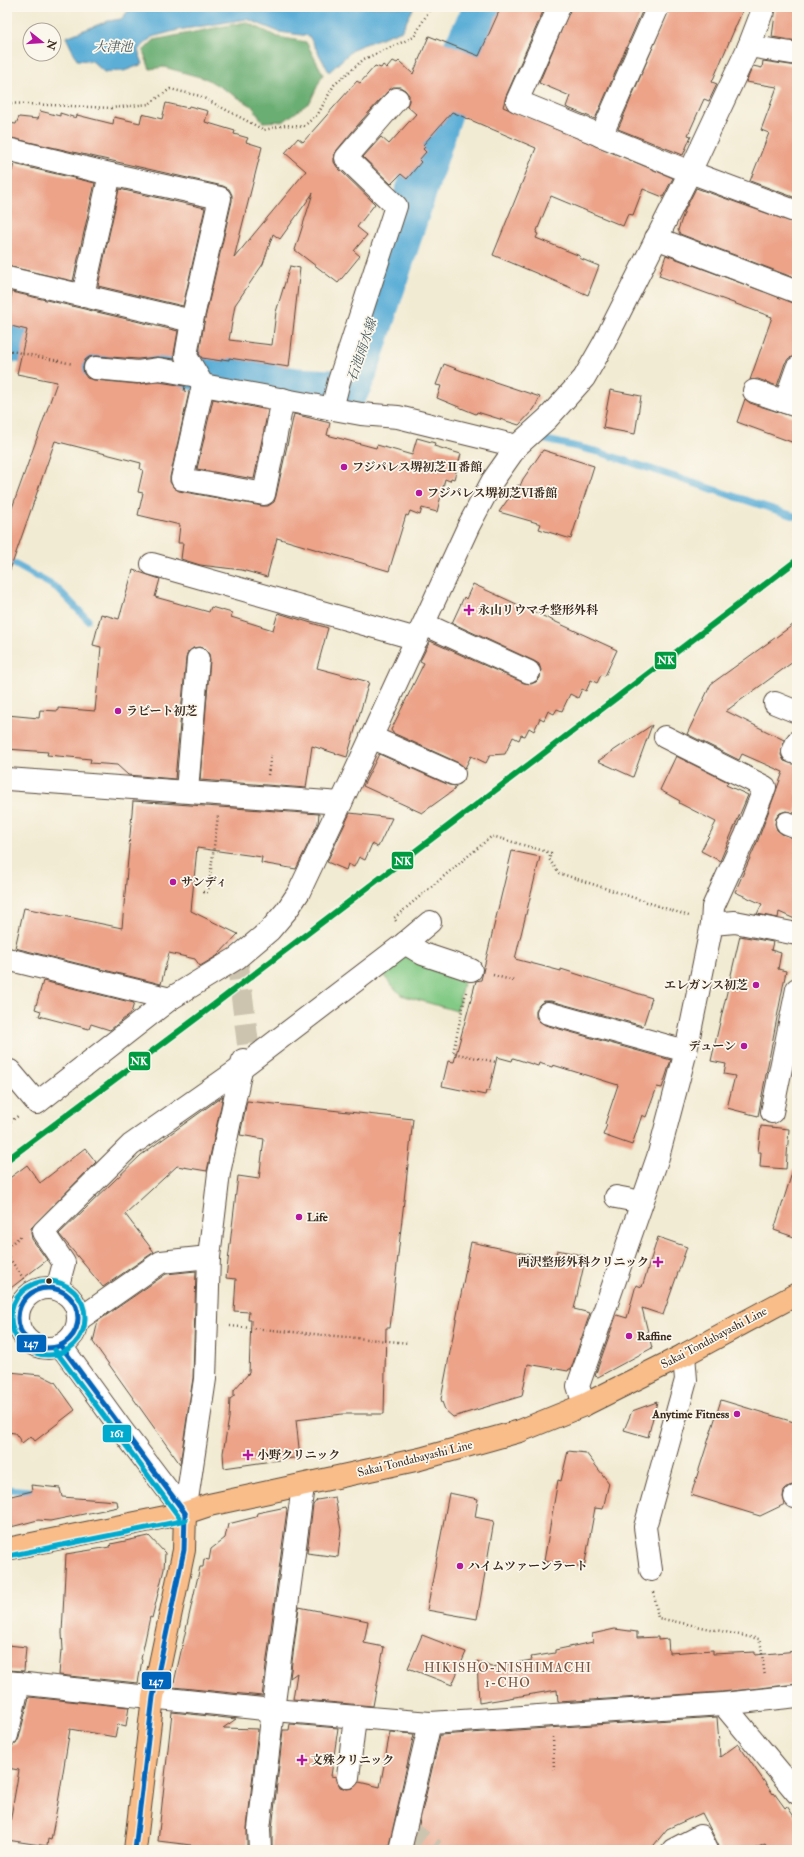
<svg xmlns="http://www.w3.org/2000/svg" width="804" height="1857" font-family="'IM FELL Double Pica','Noto Serif JP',serif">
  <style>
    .green { fill: #83ca86; stroke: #5f7a52 }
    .forest { fill: #6aae73; stroke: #526c48 }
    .water { fill: #5baed7; stroke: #4b6c7a }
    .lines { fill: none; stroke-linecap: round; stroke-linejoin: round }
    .stream { stroke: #5baed7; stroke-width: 7 }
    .river { stroke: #5baed7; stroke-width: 41 }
    .building { fill: #eca388 }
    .minor-tunnel { stroke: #cdc4af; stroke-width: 22; stroke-dasharray: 22 11; stroke-linecap: butt }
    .minor-casing { stroke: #564739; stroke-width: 24 }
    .major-casing { stroke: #564739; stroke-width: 24 }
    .path { stroke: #564739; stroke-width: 2.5; stroke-dasharray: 1 3; stroke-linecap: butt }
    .minor { stroke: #fff; stroke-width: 22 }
    .major { stroke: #f8bd89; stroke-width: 22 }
    .bus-1-casing { stroke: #fbf7ec; stroke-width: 8 }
    .bus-2-casing { stroke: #fbf7ec; stroke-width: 8 }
    .bus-1 { stroke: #0065bd; stroke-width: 5 }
    .bus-2 { stroke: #00a9ce; stroke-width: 5 }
    .rail-1-casing { stroke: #fbf7ec; stroke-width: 9 }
    .rail-1 { stroke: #009a41; stroke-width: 6 }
    .poi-dot { fill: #b5179e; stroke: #fbf7ec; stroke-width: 1.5 }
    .bus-dot { fill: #3b2a1e; stroke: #fbf7ec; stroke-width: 1.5 }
    .labels { text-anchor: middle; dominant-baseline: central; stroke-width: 3.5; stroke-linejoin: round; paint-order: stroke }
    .poi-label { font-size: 12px; font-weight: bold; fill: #3b2a1e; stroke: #fbf7ec; text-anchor: start }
    .street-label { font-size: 12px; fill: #3b2a1e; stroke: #fbf7ec }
    .water-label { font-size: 13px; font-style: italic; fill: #46585f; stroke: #fbf7ec }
    .neighbourhood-label { font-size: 13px; letter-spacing: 1px; fill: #795443; stroke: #fbf7ec }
    .line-badge { stroke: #fbf7ec; stroke-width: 1.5 }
    .badge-label { font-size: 11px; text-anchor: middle; font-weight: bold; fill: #fff }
  </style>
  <rect width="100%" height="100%" fill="#fbf7ec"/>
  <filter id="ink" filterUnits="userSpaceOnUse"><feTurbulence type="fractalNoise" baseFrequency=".025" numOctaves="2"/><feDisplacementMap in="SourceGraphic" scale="8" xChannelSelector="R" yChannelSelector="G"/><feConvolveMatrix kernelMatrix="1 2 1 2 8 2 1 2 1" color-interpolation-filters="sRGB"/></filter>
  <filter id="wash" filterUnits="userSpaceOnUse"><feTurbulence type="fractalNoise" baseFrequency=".012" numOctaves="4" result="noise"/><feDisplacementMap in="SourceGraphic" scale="16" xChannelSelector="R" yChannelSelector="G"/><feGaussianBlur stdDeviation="0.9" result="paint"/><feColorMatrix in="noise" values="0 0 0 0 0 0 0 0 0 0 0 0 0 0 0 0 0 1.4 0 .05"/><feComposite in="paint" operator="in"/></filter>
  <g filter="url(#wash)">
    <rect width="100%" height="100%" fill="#f2ebd3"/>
    <polygon class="green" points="407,953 465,973 457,1011 401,995 382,974"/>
    <polygon class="forest" points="246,22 278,37 306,42 323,74 310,102 284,121 263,122 252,106 207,79 164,67 150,69 143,51 154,40"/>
    <polygon class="water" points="132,7 414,7 402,30 355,48 329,72 309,36 279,32 247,19 178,30 152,37 138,50 143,64 124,71 104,72 92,61 77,60 66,37 108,21 121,19"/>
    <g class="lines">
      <g class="stream">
        <polyline points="542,439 599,452 797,517"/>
        <polyline points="7,560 57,588 88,620"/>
        <polyline points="7,1489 29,1491"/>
      </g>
      <polyline class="river" points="7,340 79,354 169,364 226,377 296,388 348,391 356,374 462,52 485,7"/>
    </g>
    <g id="blocks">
      <g class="building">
        <polygon points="501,7 545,7 506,96 503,107 673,178 663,197 643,189 633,215 628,214 623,226 551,196 536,233 538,234 536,238 580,256 579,258 599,266 588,295 493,255 536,148 452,112 423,145 425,147 423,149 426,152 419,160 421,162 407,179 401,174 391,184 363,157 381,137 389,144 416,114 407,106 409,101 409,95 405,90 400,87 393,87 388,91 362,120 337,150 334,156 334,162 337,167 375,204 357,227 367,235 354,251 360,256 338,283 295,250 313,193 280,239 273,234 263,264 235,305 229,340 272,345 276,312 290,266 300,268 289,367 229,358 229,360 222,359 222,361 202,358 199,354 204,323 232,201 232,195 229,189 223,186 7,137 7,123 16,124 19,117 38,119 40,111 60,116 60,113 76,118 77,115 113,124 114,117 140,123 142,114 162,119 166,103 188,108 189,106 208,111 205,122 235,131 234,134 248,138 246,142 262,147 234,258 306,171 285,153 298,138 303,142 357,81 360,83 375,66 381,68 383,65 387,68 393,61 397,63 399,61 413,74 429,36 479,56"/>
        <polygon points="571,7 644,7 595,119 566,107 570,96 539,83"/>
        <polygon points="670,7 744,7 712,82 717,84 709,101 704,99 688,135 691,136 683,155 618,129"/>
        <polygon points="776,7 797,7 797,41 772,37"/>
        <polygon points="763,61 797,66 796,198 750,181 769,133 761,130 777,87 746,82 753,66 762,68"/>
        <polygon points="14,164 95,183 73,281 7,266 7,187"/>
        <polygon points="696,188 797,224 797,279 680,234 678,230 685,210"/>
        <polygon points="119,189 205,208 183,306 98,286"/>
        <polygon points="666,255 797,304 797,356 789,358 785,363 777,386 758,379 750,380 772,317 659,276"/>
        <polygon points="12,292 178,331 174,354 175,359 157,357 138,359 96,356 89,357 85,360 83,367 84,374 87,378 94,380 137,384 159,382 185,386 184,391 189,392 170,477 170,482 174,488 179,491 262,506 268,506 274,502 276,496 294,414 330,423 327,435 376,448 377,445 412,455 417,438 435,443 434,446 461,454 454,479 451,478 450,481 445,479 437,512 422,508 420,515 410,511 408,516 406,515 389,571 277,538 267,577 242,570 200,565 181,559 183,543 178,543 180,525 138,515 143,493 138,492 143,470 140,469 141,463 55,441 10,570 7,569 7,522 57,382 17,374 27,330 7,325 7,313"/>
        <polygon points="444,364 462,371 540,397 534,409 519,425 477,412 476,414 437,398 441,386 436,385"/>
        <polygon points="610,390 641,396 635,434 603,428"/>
        <polygon points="213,399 268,410 254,479 197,469"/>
        <polygon points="745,399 750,403 797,418 797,444 737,422"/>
        <polygon points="543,450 594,466 571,539 539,529 541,524 499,512 518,485 520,486 523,479"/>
        <polygon points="133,570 160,579 155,597 209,612 211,607 232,613 231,617 273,630 278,613 328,628 317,668 369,682 347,757 312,746 306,788 200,780 210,660 209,654 205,649 199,647 193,648 188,652 186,658 175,779 128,775 117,765 90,763 91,759 47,755 48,752 7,749 7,715 39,718 40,710 58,711 58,708 95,711 101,647 93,645 101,614 119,619"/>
        <polygon points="473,584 617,650 605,676 601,675 597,683 591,680 586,691 582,689 578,698 570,694 562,711 557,709 554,714 548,711 544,720 540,718 534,731 529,728 525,736 521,735 519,740 513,737 505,754 490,755 486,763 471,756 465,768 459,763 393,733 391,730 424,663 420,661 430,641 524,683 531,684 536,682 540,678 541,670 539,664 534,661 452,623 464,597 466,599"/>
        <polygon points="797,622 797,659 726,711 784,740 781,755 784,761 797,765 797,814 786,811 780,813 776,818 775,824 777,830 782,834 797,839 797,920 779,912 778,918 757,914 762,904 735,892 758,840 783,772 742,754 739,760 687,734 711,684"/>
        <polygon points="652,725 633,777 598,761"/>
        <polygon points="379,754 449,785 456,786 454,790 422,813 363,786"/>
        <polygon points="676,756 728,782 726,785 748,795 720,861 701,851 716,822 679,803 680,801 660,790"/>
        <polygon points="133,801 319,814 318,823 296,869 261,863 262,857 197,848 191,911 238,934 217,956 200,966 195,959 169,953 161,984 15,948 24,908 122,928"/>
        <polygon points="350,813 392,818 378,847 372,844 365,860 359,857 354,867 348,864 346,870 327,862"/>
        <polygon points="512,851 540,857 515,959 561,971 561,969 652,998 643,1026 551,1001 544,1001 540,1004 536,1010 536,1017 539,1021 545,1025 671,1060 662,1088 657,1087 646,1117 642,1115 632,1145 603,1135 607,1125 605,1124 618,1085 553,1065 552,1067 539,1063 538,1066 513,1058 512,1061 497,1057 489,1091 486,1091 485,1095 442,1086 448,1061 454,1062 476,981 481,980"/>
        <polygon points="740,936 773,942 771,950 781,953 778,969 786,971 758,1116 727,1108 735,1076 724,1074 726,1064 711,1061"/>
        <polygon points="43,981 134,1003 131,1013 110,1030 91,1024 89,1029 39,1016 41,1011 35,1009"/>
        <polygon points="223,1096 207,1171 177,1166 125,1214 154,1252 103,1287 59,1234 141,1155"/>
        <polygon points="247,1101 413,1119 390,1328 386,1328 384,1414 342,1414 296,1420 300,1457 224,1468 223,1453 229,1418 230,1399 234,1396 234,1390 249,1373 251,1320 248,1320 249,1312 234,1311 236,1279 226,1278 238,1176 259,1179 264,1139 240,1135"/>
        <polygon points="761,1126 789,1129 786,1169 760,1167 761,1152 758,1152"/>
        <polygon points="85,1148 96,1162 31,1228 31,1233 32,1239 47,1260 7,1291 7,1180 27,1165 40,1183"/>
        <polygon points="793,1170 797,1171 797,1227 794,1237 774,1230"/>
        <polygon points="658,1237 687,1247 663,1315 642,1308 652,1348 598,1377 595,1376 615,1319 617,1315 627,1318 636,1285 642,1287"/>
        <polygon points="471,1242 555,1260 557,1250 586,1256 574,1309 590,1313 571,1369 569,1369 568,1371 528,1364 522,1396 453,1417 445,1410 441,1399"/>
        <polygon points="196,1271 193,1378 180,1464 93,1342 98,1321 166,1274"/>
        <polygon points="9,1372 41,1375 55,1382 75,1410 35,1441 31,1436 22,1443 15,1433 7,1432 7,1387"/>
        <polygon points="721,1400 797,1423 797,1484 789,1486 784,1490 783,1497 785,1504 760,1516 691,1495"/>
        <polygon points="657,1402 648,1437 624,1430 632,1411"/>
        <polygon points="568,1451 586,1453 609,1483 603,1509 595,1508 584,1568 544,1561 558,1480 561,1481"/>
        <polygon points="31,1485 60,1488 62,1497 117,1501 118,1507 50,1521 38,1520 7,1528 7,1497 32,1491"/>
        <polygon points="449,1493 478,1499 475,1517 494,1521 477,1619 427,1610"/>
        <polygon points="335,1497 341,1530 338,1557 307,1553 313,1505 317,1500"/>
        <polygon points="286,1507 287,1510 262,1696 173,1687 200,1567 203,1567 204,1559 209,1560 211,1549 225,1538 228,1524 256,1517 257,1513"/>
        <polygon points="149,1536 165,1553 164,1569 152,1618 150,1617 141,1659 142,1660 138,1683 59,1675 61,1650 63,1650 62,1633 66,1554 110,1547 111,1544"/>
        <polygon points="299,1607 368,1621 364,1643 384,1647 373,1706 293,1699 297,1673 290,1678"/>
        <polygon points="615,1629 637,1632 637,1638 658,1637 658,1640 668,1639 669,1653 713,1650 713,1654 755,1652 755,1655 797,1651 797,1684 722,1692 558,1702 557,1690 479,1703 477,1661 491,1667 532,1660 531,1657 555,1653 555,1650 593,1642 592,1634"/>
        <polygon points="422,1635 466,1652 452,1685 408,1668"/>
        <polygon points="8,1645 26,1647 24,1671 7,1670"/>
        <polygon points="29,1697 129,1707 126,1726 118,1724 115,1737 70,1729 59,1797 51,1840 48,1839 47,1846 7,1840 19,1770 7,1768 7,1747 16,1744 19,1738"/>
        <polygon points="172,1712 236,1719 223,1728 258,1729 247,1828 247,1850 191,1850 191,1845 158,1841"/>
        <polygon points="717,1717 720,1757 738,1744 773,1794 774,1793 785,1808 787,1806 797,1821 797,1850 769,1850 765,1844 752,1850 721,1850 702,1813 667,1829 650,1850 413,1850 440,1735"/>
        <polygon points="290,1724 338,1728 331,1776 336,1777 340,1787 347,1789 353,1788 359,1782 380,1787 390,1732 414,1734 388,1850 272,1850 272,1829 283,1730 289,1730"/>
      </g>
    </g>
  </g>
  <g filter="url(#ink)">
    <use href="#blocks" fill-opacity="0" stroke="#564739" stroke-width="1"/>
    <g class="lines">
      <g class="minor-tunnel">
        <polyline points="237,958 248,1044"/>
        <polyline points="405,1828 435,1850"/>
      </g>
      <defs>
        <g id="minor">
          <polyline points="559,7 517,101 690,172 797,212"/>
          <polyline points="749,46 797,54"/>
          <polyline points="601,136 658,7"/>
          <polyline points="7,149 110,174 220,198 192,321 186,356 203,385 361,414 398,417 517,446"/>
          <polyline points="656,238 797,292"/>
          <polyline points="7,278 192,321"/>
          <polyline points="83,295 110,174"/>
          <polyline points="95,368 138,372 159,369 197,376"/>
          <polyline points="203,385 182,479 264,494 283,399"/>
          <polyline points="754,391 797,406"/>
          <polyline points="785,402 797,368"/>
          <polyline points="332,409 339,381 396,206 346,158 397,99"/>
          <polyline points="152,564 417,639"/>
          <polyline points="424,624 529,672"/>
          <polyline points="775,703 797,712"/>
          <polyline points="371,737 454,774"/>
          <polyline points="665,737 765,787 746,835 713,907 712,924"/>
          <polyline points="797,742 793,752 797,753"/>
          <polyline points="7,779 341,803"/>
          <polyline points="187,791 198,659"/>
          <polyline points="787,823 797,827"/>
          <polyline points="405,943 423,954 471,970"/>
          <polyline points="7,959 170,999"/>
          <polyline points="548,1013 686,1051"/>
          <polyline points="7,1071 10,1071 37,1103 170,999 237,958 270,930 287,910 299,892 341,803 469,525 493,480 517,446 548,418 584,378 604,343 690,172 749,46 764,7"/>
          <polyline points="772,1112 797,989"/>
          <polyline points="616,1197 642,1202"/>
          <circle cx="48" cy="1318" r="30"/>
          <polyline points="57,1289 64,1263 43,1232 131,1145 241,1068 405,943 430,922"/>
          <polyline points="78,1320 161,1262 209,1257"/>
          <polyline points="61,1346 122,1430 185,1513"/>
          <polyline points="584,1405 578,1386 658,1157 686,1051 712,924 735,922 797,934"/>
          <polyline points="795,1497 797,1496"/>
          <polyline points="185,1513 205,1379 209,1257 219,1173 243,1060"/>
          <polyline points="651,1570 645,1527 686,1380 684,1355"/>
          <polyline points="7,1682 273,1710 430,1723 723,1704 797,1696"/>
          <polyline points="723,1704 797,1793"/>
          <polyline points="7,1735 19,1683"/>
          <polyline points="348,1777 355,1717"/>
          <polyline points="260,1850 259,1829 273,1710 303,1486"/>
          <polyline points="400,1850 430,1723"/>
          <polyline points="673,1850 700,1836 707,1850"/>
        </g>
        <g id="major">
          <polyline points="7,1549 185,1513 209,1505 420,1459 520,1431 584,1405 684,1355 797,1294"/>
          <polyline points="135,1850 153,1697 184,1550 185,1513"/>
        </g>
      </defs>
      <use href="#minor" class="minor-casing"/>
      <use href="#major" class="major-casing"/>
      <g class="path">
        <polyline points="7,103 111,108 149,104 170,89 200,96 264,130 285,125 303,127 318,114 334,85 364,59 414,37 431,7"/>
        <polyline points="7,350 73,364"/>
        <polyline points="268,775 271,755"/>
        <polyline points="203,892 208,892 218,816"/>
        <polyline points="396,921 394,918 492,836 551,853 549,859 559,873 689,916"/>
        <polyline points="493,975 514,981"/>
        <polyline points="466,992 453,1053 496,1062"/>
        <polyline points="7,1124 18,1116"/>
        <polyline points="7,1247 21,1236"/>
        <polyline points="7,1255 33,1292"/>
        <polyline points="230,1326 409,1343"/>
        <polyline points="654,1592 658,1618 759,1639 761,1646 765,1677"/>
        <polyline points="553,1737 554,1770"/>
      </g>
      <use href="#minor" class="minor"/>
      <use href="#major" class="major"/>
      <defs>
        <g id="bus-1">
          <circle cx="48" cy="1318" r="30"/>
          <polyline points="61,1346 185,1513"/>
          <polyline points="135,1850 153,1697 184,1550 185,1513"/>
        </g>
        <g id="bus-2">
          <circle cx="48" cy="1318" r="37"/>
          <polyline points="55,1350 179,1517"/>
          <polyline points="8,1556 186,1520"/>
        </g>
      </defs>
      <use href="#bus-1" class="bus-1-casing"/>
      <use href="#bus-2" class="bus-2-casing"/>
      <use href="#bus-1" class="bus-1"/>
      <use href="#bus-2" class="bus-2"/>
      <defs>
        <polyline id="rail-1" points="7,1160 198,1017 797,560"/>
      </defs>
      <use href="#rail-1" class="rail-1-casing"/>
      <use href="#rail-1" class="rail-1"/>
    </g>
  </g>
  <g class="poi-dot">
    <circle cx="344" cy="467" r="4"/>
    <circle cx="419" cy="493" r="4"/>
    <path d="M467 604h4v4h4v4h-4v4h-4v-4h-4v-4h4z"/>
    <circle cx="118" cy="711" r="4"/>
    <circle cx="173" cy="882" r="4"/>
    <circle cx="756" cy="985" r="4"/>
    <circle cx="744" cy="1046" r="4"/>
    <circle cx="299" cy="1217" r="4"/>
    <path d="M656 1256h4v4h4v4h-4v4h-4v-4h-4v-4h4z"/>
    <circle cx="629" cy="1336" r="4"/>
    <circle cx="737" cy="1414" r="4"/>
    <path d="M246 1449h4v4h4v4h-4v4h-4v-4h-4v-4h4z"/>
    <circle cx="460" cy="1566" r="4"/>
    <path d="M300 1754h4v4h4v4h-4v4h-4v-4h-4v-4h4z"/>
  </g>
  <circle class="bus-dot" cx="49" cy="1281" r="3.5"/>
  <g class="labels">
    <g class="poi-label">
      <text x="352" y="467">フジパレス堺初芝Ⅱ番館</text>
      <text x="427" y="493">フジパレス堺初芝Ⅵ番館</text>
      <text x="478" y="610">永山リウマチ整形外科</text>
      <text x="126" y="711">ラピート初芝</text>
      <text x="181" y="882">サンディ</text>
      <text x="748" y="985" text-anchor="end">エレガンス初芝</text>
      <text x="736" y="1046" text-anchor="end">デューン</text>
      <text x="307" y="1217">Life</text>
      <text x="649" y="1262" text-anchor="end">西沢整形外科クリニック</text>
      <text x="637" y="1336">Raffine</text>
      <text x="729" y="1414" text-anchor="end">Anytime Fitness</text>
      <text x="257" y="1455">小野クリニック</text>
      <text x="468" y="1566">ハイムツァーンラート</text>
      <text x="311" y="1760">文殊クリニック</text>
    </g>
    <g class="street-label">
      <text transform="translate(714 1338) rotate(-28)">Sakai Tondabayashi Line</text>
      <text transform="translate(415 1459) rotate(-14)">Sakai Tondabayashi Line</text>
    </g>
    <g class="water-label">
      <text x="113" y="47">大津池</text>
      <text transform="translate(362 350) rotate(-71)">石池雨水線</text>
    </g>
    <g class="neighbourhood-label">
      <text x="508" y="1668">HIKISHO-NISHIMACHI<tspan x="508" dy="15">1-CHO</tspan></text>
    </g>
  </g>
  <g class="line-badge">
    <rect x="654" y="651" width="23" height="19" rx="4" fill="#009a41"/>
    <rect x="391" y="851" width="23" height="19" rx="4" fill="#009a41"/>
    <rect x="128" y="1051" width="23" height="20" rx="4" fill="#009a41"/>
    <rect x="16" y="1334" width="31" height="19" rx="4" fill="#0065bd"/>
    <rect x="102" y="1424" width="30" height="19" rx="4" fill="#00a9ce"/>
    <rect x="141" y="1671" width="31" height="19" rx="4" fill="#0065bd"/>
  </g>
  <g class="badge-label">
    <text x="666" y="664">NK</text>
    <text x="403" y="865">NK</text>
    <text x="139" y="1065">NK</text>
    <text x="31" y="1347">147</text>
    <text x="117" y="1437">161</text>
    <text x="156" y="1685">147</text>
  </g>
  <rect width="804" height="1857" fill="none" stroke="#fbf7ec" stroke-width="24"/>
  <g transform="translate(42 42) rotate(107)"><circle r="19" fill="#fbf7ec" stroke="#aea59a"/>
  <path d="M0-3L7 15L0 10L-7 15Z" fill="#b5179e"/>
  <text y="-6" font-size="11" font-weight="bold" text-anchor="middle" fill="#3b2a1e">N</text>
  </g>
</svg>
